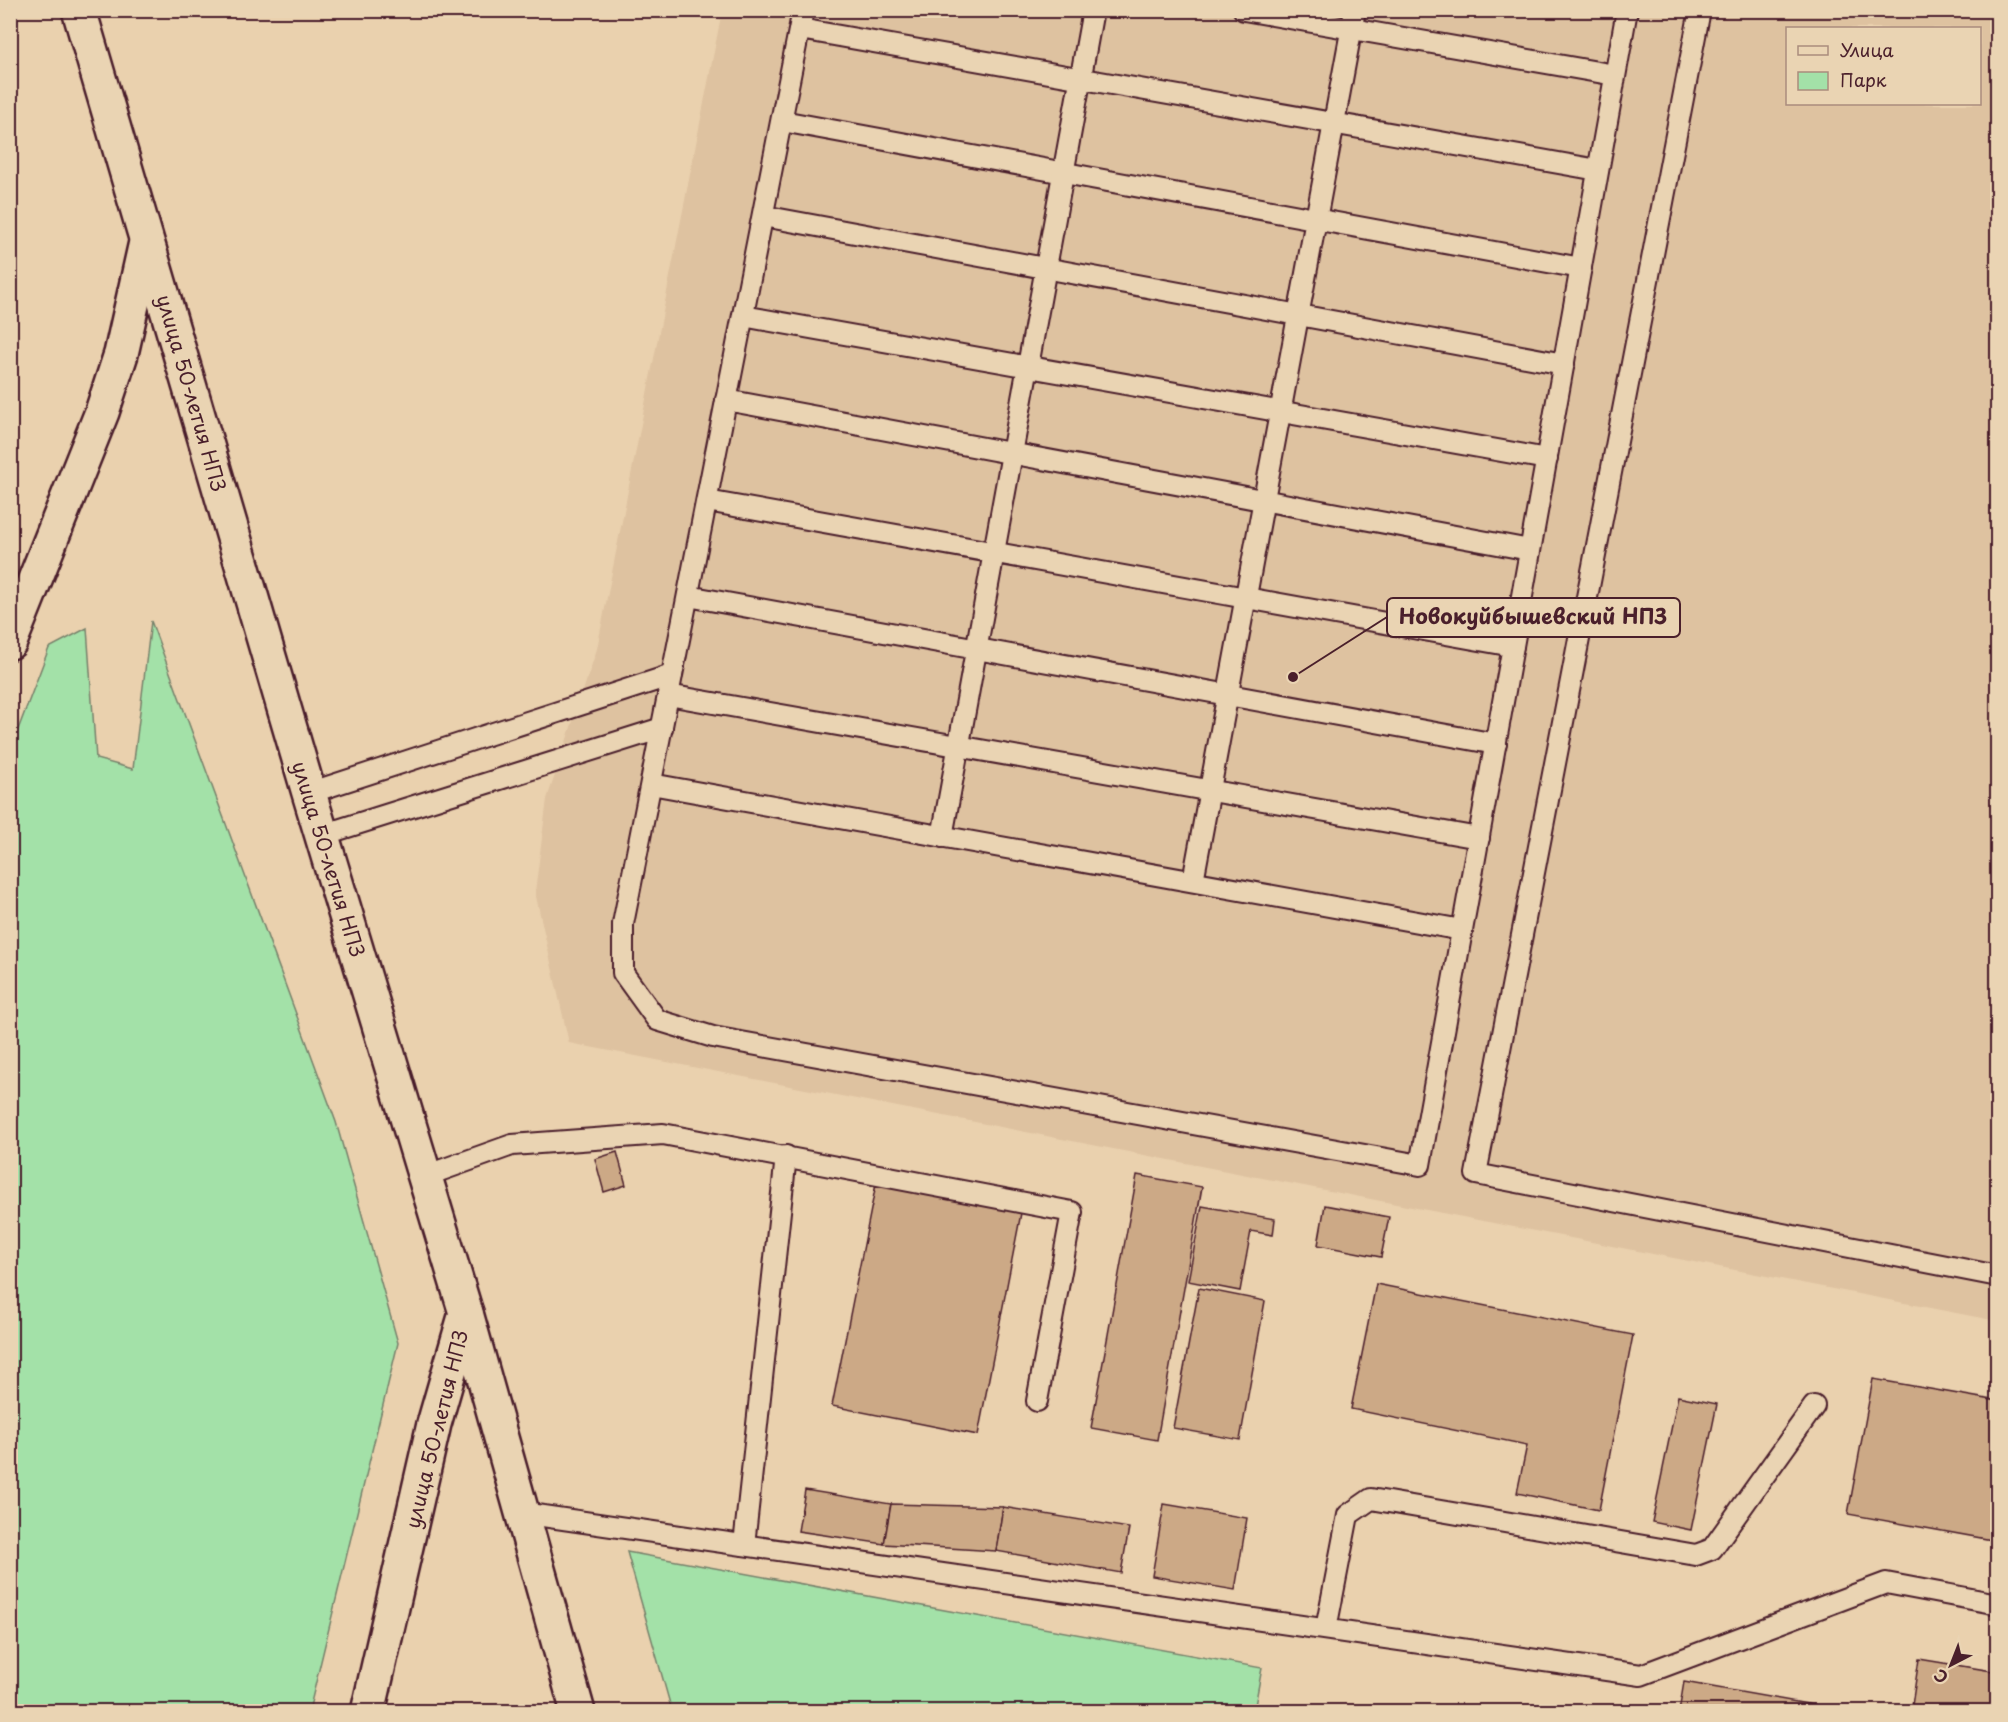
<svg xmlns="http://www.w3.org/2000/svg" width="2008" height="1722" font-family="'Playpen Sans',sans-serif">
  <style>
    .built { fill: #dec2a0; fill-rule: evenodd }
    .green { fill: #a3e1a8; stroke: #76806a; stroke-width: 1.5 }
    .building { fill: #cca986; stroke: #4a1f2b; stroke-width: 1.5 }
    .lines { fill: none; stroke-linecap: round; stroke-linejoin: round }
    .lane-casing { stroke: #4a1f2b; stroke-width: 24 }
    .street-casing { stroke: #4a1f2b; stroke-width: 38 }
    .secondary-casing { stroke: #4a1f2b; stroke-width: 38 }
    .lane { stroke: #ead4b3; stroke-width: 20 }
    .street { stroke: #ead4b3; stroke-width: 33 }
    .secondary { stroke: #ead4b3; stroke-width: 33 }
    .labels { text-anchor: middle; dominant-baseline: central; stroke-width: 6; stroke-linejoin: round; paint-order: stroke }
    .street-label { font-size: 20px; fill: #4a1f2b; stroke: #ead4b3 }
    .leader { fill: none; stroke: #4a1f2b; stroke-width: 2 }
    .callout-dot { fill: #4a1f2b; stroke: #ead4b3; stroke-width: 2 }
    .callout { fill: #ead4b3; stroke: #4a1f2b; stroke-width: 2 }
    .callout-label { font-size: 21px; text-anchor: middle; font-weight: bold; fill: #4a1f2b }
  </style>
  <rect width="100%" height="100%" fill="#ead1ae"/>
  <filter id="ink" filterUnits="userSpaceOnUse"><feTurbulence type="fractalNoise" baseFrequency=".0167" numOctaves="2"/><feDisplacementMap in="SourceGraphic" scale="12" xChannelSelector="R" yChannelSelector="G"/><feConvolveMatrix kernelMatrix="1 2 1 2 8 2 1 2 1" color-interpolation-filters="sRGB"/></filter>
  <g filter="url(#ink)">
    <path class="built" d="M 722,11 L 1997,11 L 1997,1321 L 569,1043 L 535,892 L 547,799 L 597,649 ZM 1788,28 L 1980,28 L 1980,104 L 1788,104 Z"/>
    <g class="green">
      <polygon points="151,621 336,1122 398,1343 309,1711 11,1711 11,748 49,648 87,628 96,759 133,769"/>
      <polygon points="627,1552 1262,1668 1254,1711 672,1711"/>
    </g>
    <g class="building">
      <polygon points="617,1152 626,1185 604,1192 595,1159"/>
      <polygon points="1137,1175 1202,1187 1157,1440 1091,1428"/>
      <polygon points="876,1184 1021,1213 978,1435 832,1406"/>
      <polygon points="1325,1205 1389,1217 1381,1257 1318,1245"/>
      <polygon points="1202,1206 1275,1219 1273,1235 1251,1231 1240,1291 1188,1281"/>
      <polygon points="1376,1284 1633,1335 1599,1510 1517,1493 1527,1445 1351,1409"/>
      <polygon points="1199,1288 1265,1301 1240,1440 1173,1428"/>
      <polygon points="1873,1379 1998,1401 1998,1541 1848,1514"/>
      <polygon points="1678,1396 1717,1404 1691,1530 1652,1522"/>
      <polygon points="805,1490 891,1504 884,1544 798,1531"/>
      <polygon points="891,1504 1003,1507 996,1551 884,1544"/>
      <polygon points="1164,1504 1247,1518 1235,1590 1152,1576"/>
      <polygon points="1003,1507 1129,1528 1121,1573 996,1551"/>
      <polygon points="1919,1659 1998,1672 1998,1712 1911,1712"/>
      <polygon points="1684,1682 1853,1712 1679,1712"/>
    </g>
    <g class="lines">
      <defs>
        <g id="lane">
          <polyline points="803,10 623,924 623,973 657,1020 713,1037 1420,1165 1627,10"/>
          <polyline points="1244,10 1615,75"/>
          <polyline points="1700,10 1476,1174 1998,1276"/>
          <polyline points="800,29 1598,170"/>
          <polyline points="782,121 1581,268"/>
          <polyline points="763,216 1564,364"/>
          <polyline points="743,316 1547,459"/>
          <polyline points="726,400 1530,550"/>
          <polyline points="707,501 1513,646"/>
          <polyline points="688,596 1496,744"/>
          <polyline points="668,695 1479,838"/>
          <polyline points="651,784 1462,930"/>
          <polyline points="309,793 672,675"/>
          <polyline points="322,835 662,728"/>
          <polyline points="942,837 1093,10"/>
          <polyline points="1193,881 1355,10"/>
          <polyline points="425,1176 512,1145 663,1134 1072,1212 1037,1401"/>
          <polyline points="522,1513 1641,1675 1886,1583 1998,1604"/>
          <polyline points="744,1545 786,1156"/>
          <polyline points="1326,1629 1348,1515 1371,1499 1696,1555 1712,1549 1814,1406"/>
        </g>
        <polyline id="street" points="466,1313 578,1712"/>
        <g id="secondary">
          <polyline points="79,10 309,793 466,1313 434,1424 368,1712"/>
          <polyline points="10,642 102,412 121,354 146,242"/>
        </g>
      </defs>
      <use href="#lane" class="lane-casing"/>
      <use href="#street" class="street-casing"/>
      <use href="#secondary" class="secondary-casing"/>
      <use href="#lane" class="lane"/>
      <use href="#street" class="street"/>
      <use href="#secondary" class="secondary"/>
    </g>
  </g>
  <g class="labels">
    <g class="street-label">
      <text transform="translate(192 393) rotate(74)">улица 50-летия НПЗ</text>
      <text transform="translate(329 859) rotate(73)">улица 50-летия НПЗ</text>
      <text transform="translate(436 1429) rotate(-76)">улица 50-летия НПЗ</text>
    </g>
  </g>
  <path class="leader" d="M1293 677L1387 617"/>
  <circle class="callout-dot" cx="1293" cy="677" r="6"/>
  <rect class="callout" x="1387" y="598" width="293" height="39" rx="6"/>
  <g class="callout-label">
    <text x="1533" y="624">Новокуйбышевский НПЗ</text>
  </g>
  <rect width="2008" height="1722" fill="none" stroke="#ead4b3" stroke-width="36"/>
  <rect x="18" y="18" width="1972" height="1686" fill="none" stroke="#4a1f2b" stroke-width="2" filter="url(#ink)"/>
  <rect x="1786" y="27" width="195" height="78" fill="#ead4b3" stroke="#aa8c7d" stroke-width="1.5"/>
  <rect x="1798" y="46" width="30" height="9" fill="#ead4b3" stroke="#aa8c7d" stroke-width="1.5"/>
  <text x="1840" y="57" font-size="18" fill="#4a1f2b">Улица</text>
  <rect x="1798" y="72" width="30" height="18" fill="#a3e1a8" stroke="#aa8c7d" stroke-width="1.5"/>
  <text x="1840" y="87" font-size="18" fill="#4a1f2b">Парк</text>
  <g transform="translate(1951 1665) rotate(222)" stroke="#ead4b3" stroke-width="4.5" paint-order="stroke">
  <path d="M0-4.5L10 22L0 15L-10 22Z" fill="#4a1f2b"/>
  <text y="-9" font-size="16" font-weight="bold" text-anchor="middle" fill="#4a1f2b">С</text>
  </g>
</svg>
